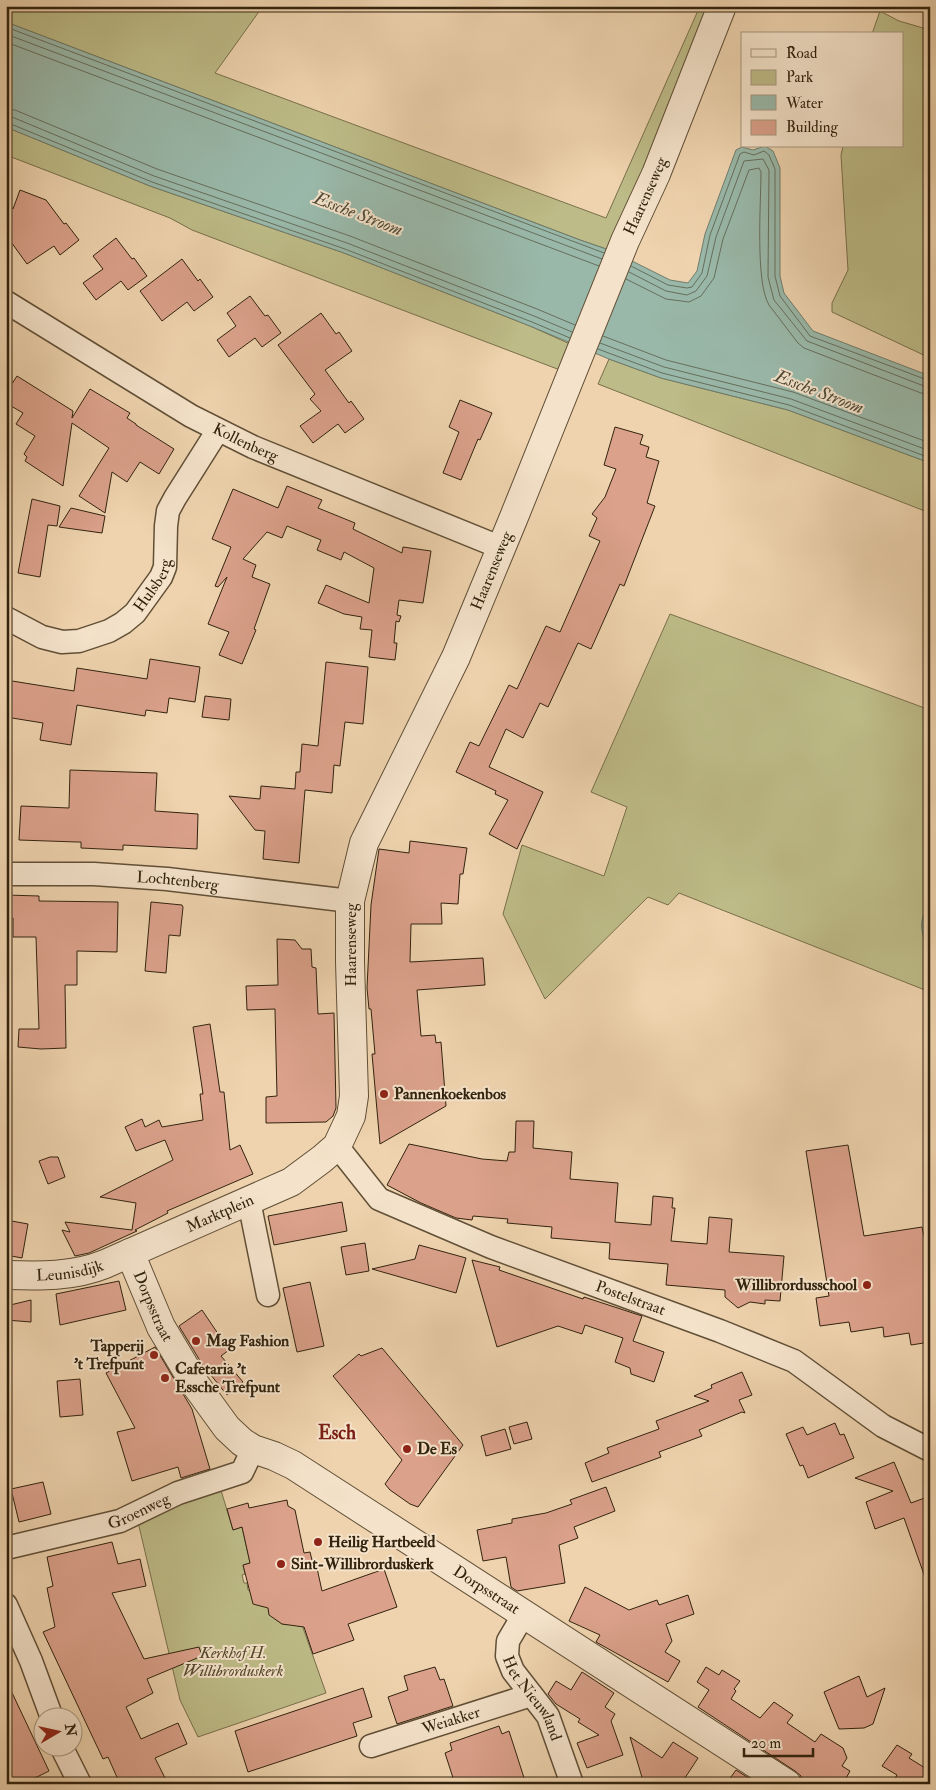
<svg xmlns="http://www.w3.org/2000/svg" width="936" height="1790" font-family="'IM FELL Double Pica',serif">
  <style>
    .green { fill: #bdbb87; stroke: #786f4a }
    .water { fill: #99b8a9; stroke: #707c6b }
    .lines { fill: none; stroke-linecap: round; stroke-linejoin: round }
    .shore { stroke: #666e5c; stroke-width: 1 }
    .building { fill: #dba18b; stroke: #32230e }
    .minor-casing { stroke: #614f36; stroke-width: 25 }
    .tertiary-casing { stroke: #614f36; stroke-width: 30 }
    .minor { stroke: #f4e2ca; stroke-width: 22 }
    .tertiary { stroke: #f4e2ca; stroke-width: 28 }
    .poi-dot { fill: #8f2418; stroke: #f4e2ca; stroke-width: 2 }
    .labels { text-anchor: middle; dominant-baseline: central; stroke-width: 4; stroke-linejoin: round; paint-order: stroke }
    .street-label { font-size: 16px; fill: #32230e; stroke: #f4e2ca }
    .poi-label { font-size: 16px; font-weight: bold; fill: #32230e; stroke: #f4e2ca; text-anchor: start }
    .park-label { font-size: 16px; font-style: italic; fill: #55492c; stroke: #f4e2ca }
    .water-label { font-size: 18px; font-style: italic; fill: #4c4835; stroke: #f4e2ca }
    .quarter-label { font-size: 19px; font-weight: bold; fill: #7a1f14; stroke: #f4e2ca }
  </style>
  <rect width="100%" height="100%" fill="#eed3ae"/>
  <filter id="stains"><feTurbulence type="fractalNoise" baseFrequency=".004" numOctaves="4"/><feColorMatrix values="0 0 0 0 .2 0 0 0 0 .09 0 0 0 0 .02 0 0 0 .5 -.17"/></filter>
  <radialGradient id="worn" r=".72"><stop offset=".6" stop-color="#630" stop-opacity="0"/><stop offset="1" stop-color="#630" stop-opacity=".3"/></radialGradient>
  <g class="green">
    <polygon points="6,6 263,6 215,73 606,218 700,6 709,6 612,251 580,240 6,22"/>
    <polygon points="880,11 899,21 930,30 930,358 832,312 832,303 848,270 841,155 843,146 902,146 902,34 872,34"/>
    <polygon points="6,127 150,186 344,253 530,326 570,344 560,370 192,230 170,218 6,155"/>
    <polygon points="609,359 661,378 788,410 930,463 930,513 598,384"/>
    <polygon points="670,614 930,710 930,907 926,911 926,943 930,945 930,992 679,893 668,905 648,897 545,999 503,914 522,845 604,876 627,807 591,792"/>
    <polygon points="220,1487 233,1530 242,1527 250,1563 243,1565 245,1574 242,1575 244,1583 247,1583 248,1590 267,1602 275,1619 282,1624 302,1625 326,1693 198,1737 180,1700 138,1522"/>
  </g>
  <g class="water">
    <polygon points="6,22 580,240 612,251 670,280 688,283 697,271 705,234 736,150 742,147 753,150 765,146 773,151 780,168 780,276 784,293 813,331 930,376 930,463 788,410 661,378 609,359 530,326 344,253 150,186 6,127"/>
    <path d="M 930,907 L 930,945 L 926,943 C 920,929 919,918 930,907 Z"/>
  </g>
  <g class="lines">
    <g class="shore">
      <polyline points="6,27 604,253"/>
      <polyline points="6,34 602,259"/>
      <polyline points="6,42 599,266"/>
      <polyline points="6,109 15,110 157,169 350,236 537,309 575,325"/>
      <polyline points="6,116 12,117 154,176 347,243 534,316 572,332"/>
      <polyline points="6,122 152,182 345,249 532,322 570,338"/>
      <polyline points="631,266 668,285 687,288 692,287 702,273 710,235 740,154 744,152 754,155 764,151 769,155 775,169 775,276 780,296 810,336 930,381"/>
      <polyline points="629,272 666,291 687,295 696,291 707,276 716,237 744,161 763,159 769,170 768,277 774,300 807,341 924,386 930,387"/>
      <path d="M 626,279 L 666,299 L 689,302 L 701,296 L 714,278 L 723,239 L 749,170 L 759,168 L 761,172 C 761,201 755,282 769,305 L 798,343 L 804,348 L 921,393 L 930,395"/>
      <polyline points="603,336 666,360 793,392 930,443"/>
      <polyline points="600,343 664,367 791,399 930,451"/>
      <polyline points="598,349 662,373 789,405 930,458"/>
    </g>
  </g>
  <g class="building">
    <polygon points="20,190 46,200 64,224 66,223 79,240 60,255 54,246 27,264 6,235 6,201 13,209"/>
    <polygon points="116,238 132,259 134,258 147,276 128,290 121,281 96,300 83,283 103,269 93,256"/>
    <polygon points="182,259 198,281 200,279 213,297 194,311 187,302 162,321 140,291"/>
    <polygon points="250,296 265,316 268,315 281,333 262,347 255,338 229,357 217,340 236,326 227,313"/>
    <polygon points="321,313 336,334 339,332 352,351 325,370 349,403 351,401 364,419 345,433 338,424 313,443 300,426 321,411 310,399 315,394 278,345"/>
    <polygon points="17,376 73,411 72,418 90,389 130,413 127,418 136,424 136,425 174,449 159,474 140,462 127,482 112,472 105,513 79,496 109,448 72,423 63,486 25,461 27,457 24,454 35,436 16,424 23,413 6,403 6,393"/>
    <polygon points="460,400 492,413 480,440 478,439 461,480 443,473 459,432 449,427"/>
    <polygon points="615,427 643,435 640,444 649,447 646,457 659,461 647,503 655,506 624,586 620,584 591,649 578,643 548,707 540,703 523,738 506,729 489,767 543,792 517,849 489,834 508,800 495,794 496,791 456,772 470,742 479,746 509,685 517,689 546,626 560,632 600,541 589,536 597,518 592,514 605,497 616,469 604,465"/>
    <polygon points="287,486 322,500 318,508 355,523 353,529 402,553 403,547 431,551 423,603 399,600 397,615 401,616 399,622 396,621 394,643 397,643 395,660 369,657 372,630 360,629 362,617 344,614 318,603 326,585 369,603 374,568 344,552 341,560 317,550 321,540 287,526 282,538 267,532 243,559 256,565 252,577 270,584 254,629 256,630 242,664 219,655 229,632 208,624 227,577 218,587 215,586 231,547 212,539 233,489 278,508"/>
    <polygon points="32,499 60,506 57,526 48,525 40,577 18,573"/>
    <polygon points="71,508 105,516 102,533 59,527"/>
    <polygon points="150,659 200,667 195,702 169,698 167,713 146,710 145,716 77,705 71,745 40,740 43,723 6,717 6,680 74,691 77,668 147,679"/>
    <polygon points="326,662 368,667 363,724 345,722 340,766 334,765 332,793 305,790 299,863 263,859 265,831 255,830 229,796 260,799 261,786 295,789 296,772 300,772 302,744 318,746"/>
    <polygon points="205,696 231,699 229,720 202,717"/>
    <polygon points="70,770 157,773 155,811 198,814 197,849 123,845 123,850 81,848 81,842 77,842 19,840 21,806 69,808"/>
    <polygon points="410,841 467,848 463,874 460,874 458,904 441,903 442,924 411,924 410,962 483,958 485,985 417,990 421,1036 435,1035 436,1043 441,1042 446,1106 380,1144 372,1054 375,1054 371,1009 369,1009 367,988 371,905 379,849 409,853"/>
    <polygon points="6,895 39,896 39,901 118,902 117,952 77,951 77,985 65,985 66,1048 41,1049 18,1047 19,1029 39,1029 36,937 13,937 13,918 6,918"/>
    <polygon points="151,902 182,905 183,907 180,936 169,935 166,973 145,971"/>
    <polygon points="277,939 295,940 302,949 311,949 312,967 316,968 318,1014 334,1013 336,1108 333,1116 326,1122 266,1123 266,1097 277,1096 275,1009 247,1010 246,986 278,985"/>
    <polygon points="210,1024 220,1092 224,1092 230,1150 240,1145 253,1174 167,1211 168,1213 135,1230 137,1231 89,1253 75,1256 62,1230 70,1232 65,1222 132,1230 136,1203 100,1197 173,1160 165,1140 136,1151 125,1127 142,1119 145,1127 159,1120 162,1127 203,1120 200,1094 203,1094 193,1027"/>
    <polygon points="516,1121 534,1121 533,1148 572,1152 570,1179 618,1183 615,1222 651,1225 653,1196 673,1198 672,1208 675,1208 671,1241 707,1244 709,1217 732,1219 729,1252 784,1256 780,1301 765,1300 765,1304 750,1302 738,1308 725,1297 725,1290 666,1285 668,1264 609,1259 610,1243 551,1238 552,1227 507,1223 508,1219 473,1216 472,1220 456,1218 421,1203 387,1185 409,1144 482,1159 507,1161 509,1152 515,1152"/>
    <polygon points="848,1145 864,1236 922,1227 924,1236 928,1235 930,1245 930,1342 911,1345 909,1333 884,1337 883,1327 851,1332 849,1322 820,1326 816,1298 829,1296 806,1151"/>
    <polygon points="50,1157 58,1157 65,1177 48,1184 39,1161"/>
    <polygon points="342,1202 347,1231 274,1245 268,1216"/>
    <polygon points="6,1220 28,1224 22,1258 6,1255"/>
    <polygon points="365,1243 369,1271 346,1275 341,1247"/>
    <polygon points="419,1245 466,1258 456,1293 372,1269 415,1259"/>
    <polygon points="472,1260 500,1267 499,1270 583,1299 584,1297 642,1316 633,1341 664,1352 654,1382 631,1374 630,1368 615,1362 623,1338 585,1325 582,1334 558,1326 497,1347"/>
    <polygon points="119,1281 126,1310 60,1325 56,1294"/>
    <polygon points="310,1282 324,1346 297,1352 283,1288"/>
    <polygon points="31,1300 31,1322 6,1320 6,1306"/>
    <polygon points="202,1310 229,1350 221,1356 243,1382 227,1395 202,1364 179,1326"/>
    <polygon points="155,1347 192,1409 210,1469 181,1478 178,1467 132,1481 117,1432 135,1428 106,1373"/>
    <polygon points="382,1348 463,1445 418,1507 410,1504 390,1490 385,1484 402,1460 333,1376 359,1354 361,1356"/>
    <polygon points="742,1372 752,1395 739,1400 745,1413 742,1412 699,1430 702,1436 659,1452 661,1457 592,1482 585,1463 609,1453 607,1448 659,1429 656,1421 709,1401 694,1396 712,1388 711,1385"/>
    <polygon points="80,1379 83,1415 60,1417 57,1381"/>
    <polygon points="527,1422 532,1439 514,1444 509,1427"/>
    <polygon points="835,1423 840,1435 844,1434 854,1458 808,1478 803,1465 800,1466 786,1434 803,1427 807,1435"/>
    <polygon points="505,1429 511,1449 486,1456 481,1436"/>
    <polygon points="894,1462 911,1503 930,1496 930,1582 927,1583 904,1518 875,1529 866,1502 893,1491 855,1478"/>
    <polygon points="43,1482 51,1514 19,1522 11,1489"/>
    <polygon points="606,1487 615,1511 574,1527 578,1538 559,1545 565,1583 517,1591 511,1587 506,1557 483,1561 477,1530 512,1523 512,1519 546,1513 572,1504 570,1500"/>
    <polygon points="287,1500 288,1506 295,1510 304,1553 310,1552 312,1560 315,1559 322,1591 384,1569 397,1607 348,1624 354,1640 313,1654 304,1627 282,1624 269,1615 268,1608 253,1604 243,1565 250,1563 242,1527 233,1530 227,1509 248,1503 249,1508"/>
    <polygon points="112,1542 118,1564 140,1559 146,1586 112,1593 144,1659 199,1647 202,1656 147,1679 153,1693 126,1707 141,1739 178,1723 187,1744 155,1758 168,1784 120,1784 108,1757 103,1759 43,1632 55,1627 47,1588 53,1586 47,1557"/>
    <polygon points="585,1587 629,1610 657,1600 659,1605 688,1595 694,1614 666,1624 672,1641 665,1652 680,1661 668,1682 596,1642 600,1635 569,1621"/>
    <polygon points="435,1667 440,1680 444,1679 453,1706 397,1724 388,1697 408,1690 404,1676"/>
    <polygon points="706,1667 719,1675 722,1670 740,1681 734,1689 736,1691 731,1699 760,1718 774,1702 793,1715 787,1723 815,1742 821,1734 843,1748 847,1758 842,1766 850,1771 843,1784 802,1784 801,1776 795,1771 698,1707 709,1690 697,1682"/>
    <polygon points="582,1672 614,1693 605,1707 615,1714 611,1721 623,1755 587,1768 577,1743 599,1735 578,1722 580,1719 556,1704 548,1694 556,1681 571,1690"/>
    <polygon points="859,1676 867,1697 885,1688 873,1724 864,1728 839,1729 824,1692"/>
    <polygon points="6,1680 49,1771 23,1784 11,1784 6,1774"/>
    <polygon points="363,1688 372,1717 353,1723 357,1736 248,1772 235,1731"/>
    <polygon points="499,1726 502,1734 509,1731 526,1784 455,1784 445,1753 452,1750 450,1743"/>
    <polygon points="630,1737 662,1758 673,1742 698,1758 681,1784 644,1784"/>
    <polygon points="897,1745 912,1754 909,1758 930,1771 923,1784 892,1784 897,1775 882,1766"/>
    <polygon points="736,1770 758,1784 726,1784"/>
  </g>
  <g class="lines">
    <defs>
      <g id="minor">
        <path id="s1" d="M 6,302 L 191,416 L 253,447 L 502,548"/>
        <path id="s2" d="M 6,618 L 42,637 L 62,642 L 79,641 L 109,631 L 123,623 L 135,613 L 161,577 L 165,567 L 166,526 L 168,511 L 175,498 L 218,430"/>
        <path id="s3" d="M 6,874 L 94,874 L 167,879 L 350,901"/>
        <path id="s4" d="M 337,1146 L 379,1199 L 491,1247 L 720,1331 L 794,1361 L 883,1426 L 930,1450"/>
        <polyline points="249,1201 268,1295"/>
        <path id="s5" d="M 6,1548 L 120,1521 L 178,1493 L 242,1472 L 253,1449"/>
        <polyline points="6,1605 31,1661 52,1718"/>
        <path id="s6" d="M 524,1614 L 508,1641 L 507,1656 L 513,1671 L 548,1716 L 572,1784"/>
        <path id="s7" d="M 371,1746 L 531,1695"/>
        <polyline points="62,1748 80,1784"/>
      </g>
      <g id="tertiary">
        <path id="s8" d="M 130,1253 L 161,1327 L 195,1384 L 227,1428 L 242,1442 L 253,1449 L 274,1456 L 293,1465 L 787,1784"/>
        <path id="s9" d="M 6,1275 C 40,1276 73,1277 105,1264 L 291,1182 L 322,1159 L 337,1146 L 351,1116 L 354,1096 L 350,962 L 350,901 L 364,843 L 456,657 L 514,517 L 625,241 L 656,174 L 722,6"/>
      </g>
    </defs>
    <use href="#minor" class="minor-casing"/>
    <use href="#tertiary" class="tertiary-casing"/>
    <use href="#minor" class="minor"/>
    <use href="#tertiary" class="tertiary"/>
  </g>
  <g class="poi-dot">
    <circle cx="384" cy="1094" r="5"/>
    <circle cx="867" cy="1285" r="5"/>
    <circle cx="196" cy="1341" r="5"/>
    <circle cx="154" cy="1355" r="5"/>
    <circle cx="165" cy="1378" r="5"/>
    <circle cx="407" cy="1449" r="5"/>
    <circle cx="318" cy="1542" r="5"/>
    <circle cx="281" cy="1564" r="5"/>
  </g>
  <g class="labels">
    <g class="street-label">
      <text stroke="none"><textPath href="#s9" startOffset="1376">Haarenseweg</textPath></text>
      <text stroke="none"><textPath href="#s1" startOffset="278">Kollenberg</textPath></text>
      <text stroke="none"><textPath href="#s9" startOffset="971">Haarenseweg</textPath></text>
      <text stroke="none"><textPath href="#s2" startOffset="175">Hulsberg</textPath></text>
      <text stroke="none"><textPath href="#s3" startOffset="172">Lochtenberg</textPath></text>
      <text transform="translate(351 945) rotate(-90)">Haarenseweg</text>
      <text stroke="none"><textPath href="#s9" startOffset="226">Marktplein</textPath></text>
      <text stroke="none"><textPath href="#s9" startOffset="64">Leunisdijk</textPath></text>
      <text stroke="none"><textPath href="#s4" startOffset="338">Postelstraat</textPath></text>
      <text stroke="none"><textPath href="#s8" startOffset="58">Dorpsstraat</textPath></text>
      <text stroke="none"><textPath href="#s5" startOffset="138">Groenweg</textPath></text>
      <text stroke="none"><textPath href="#s8" startOffset="508">Dorpsstraat</textPath></text>
      <text stroke="none"><textPath href="#s6" startOffset="96">Het Nieuwland</textPath></text>
      <text stroke="none"><textPath href="#s7" startOffset="84">Weiakker</textPath></text>
    </g>
    <g class="poi-label">
      <text x="394" y="1094">Pannenkoekenbos</text>
      <text x="857" y="1285" text-anchor="end">Willibrordusschool</text>
      <text x="206" y="1341">Mag Fashion</text>
      <text x="144" y="1346" text-anchor="end">Tapperij<tspan x="144" dy="18">'t Trefpunt</tspan></text>
      <text x="175" y="1369">Cafetaria 't<tspan x="175" dy="18">Essche Trefpunt</tspan></text>
      <text x="417" y="1449">De Es</text>
      <text x="328" y="1542">Heilig Hartbeeld</text>
      <text x="291" y="1564">Sint-Willibrorduskerk</text>
    </g>
    <g class="park-label">
      <text x="233" y="1653">Kerkhof H.<tspan x="233" dy="18">Willibrorduskerk</tspan></text>
    </g>
    <g class="water-label">
      <text transform="translate(358 214) rotate(21)">Essche Stroom</text>
      <text transform="translate(819 392) rotate(21)">Essche Stroom</text>
    </g>
    <g class="quarter-label">
      <text x="337" y="1433">Esch</text>
    </g>
  </g>
  <rect width="936" height="1790" fill="none" stroke="#eed3ae" stroke-width="25"/>
  <rect x="8" y="8" width="921" height="1775" fill="none" stroke="#32230e" stroke-width="2.5"/>
  <rect x="12" y="12" width="911" height="1765" fill="none" stroke="#32230e"/>
  <rect x="741" y="32" width="162" height="115" fill="#f4e2ca" stroke="#a6967f"/>
  <rect x="751" y="49" width="25" height="8" fill="#f4e2ca" stroke="#a6967f"/>
  <text x="786" y="58" font-size="15" fill="#32230e">Road</text>
  <rect x="751" y="70" width="25" height="15" fill="#bdbb87" stroke="#a6967f"/>
  <text x="786" y="82" font-size="15" fill="#32230e">Park</text>
  <rect x="751" y="95" width="25" height="15" fill="#99b8a9" stroke="#a6967f"/>
  <text x="786" y="108" font-size="15" fill="#32230e">Water</text>
  <rect x="751" y="120" width="25" height="15" fill="#dba18b" stroke="#a6967f"/>
  <text x="786" y="132" font-size="15" fill="#32230e">Building</text>
  <g transform="translate(58 1732) rotate(81)"><circle r="24" fill="#f4e2ca" stroke="#a6967f"/>
  <path d="M0-4L9 19L0 12L-9 19Z" fill="#8f2418"/>
  <text y="-8" font-size="14" font-weight="bold" text-anchor="middle" fill="#32230e">N</text>
  </g>
  <path d="M744 1748v8h69v-8" fill="none" stroke="#32230e" stroke-width="2.5"/>
  <text x="751" y="1748" font-size="15" fill="#32230e" stroke="#f4e2ca" stroke-width="4" paint-order="stroke">20 m</text>
  <rect width="100%" height="100%" filter="url(#stains)"/>
  <rect width="100%" height="100%" fill="url(#worn)"/>
</svg>
